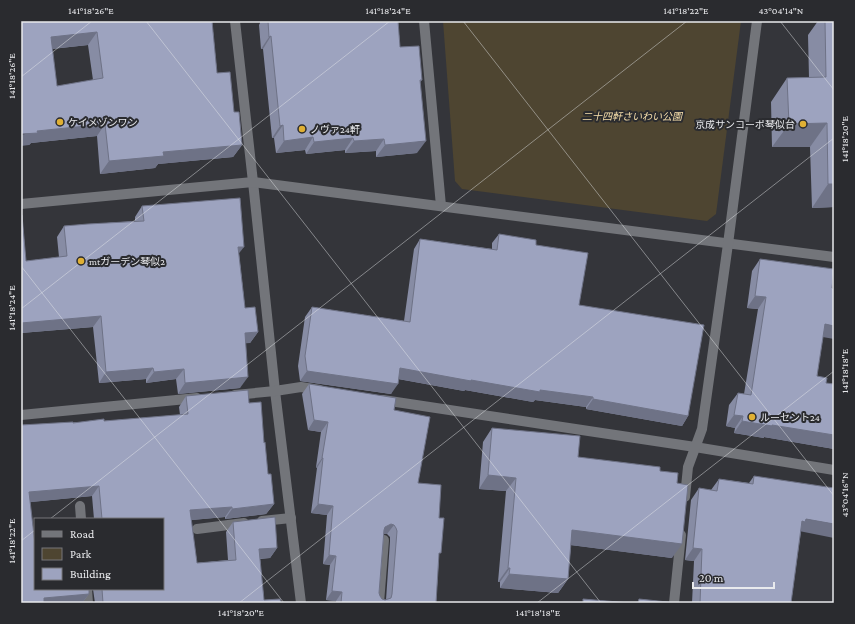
<svg xmlns="http://www.w3.org/2000/svg" width="855" height="624" font-family="'Crimson Pro','Noto Sans JP',serif">
  <style>
    .green { fill: #4e4531 }
    .lines { fill: none; stroke-linecap: round; stroke-linejoin: round }
    .minor { stroke: #73757a; stroke-width: 10 }
    .wall { fill: #878ca4; fill-rule: evenodd }
    .shaded-wall { fill: #6e7286 }
    .building { fill: #9da3bf; stroke: #6e7286; fill-rule: evenodd }
    .ticks { fill: none; stroke: #e9eaed; stroke-width: 1; stroke-opacity: 0.45 }
    .poi-dot { fill: #e0b034; stroke: #2a2b2f; stroke-width: 1.5 }
    .labels { text-anchor: middle; dominant-baseline: central; stroke-width: 4; stroke-linejoin: round; paint-order: stroke }
    .park-label { font-size: 10px; font-style: italic; fill: #f7dfab; stroke: #2a2b2f }
    .poi-label { font-size: 10px; fill: #e9eaed; stroke: #2a2b2f; text-anchor: start }
    .neatline { fill: none; stroke: #e9eaed; stroke-width: 1.5 }
    .ticks-label { font-size: 10px; text-anchor: middle; fill: #e9eaed }
  </style>
  <rect width="100%" height="100%" fill="#34353a"/>
  <polygon class="green" points="443,21 741,21 716,214 707,221 462,189 455,181"/>
  <g class="lines">
    <g class="minor">
      <polyline points="235,21 253,182 275,391 301,603"/>
      <polyline points="424,21 441,206"/>
      <polyline points="21,204 253,182 834,257"/>
      <polyline points="235,395 275,391 301,387 320,390"/>
      <polyline points="383,400 695,447 834,470"/>
      <polyline points="21,415 197,398"/>
      <polyline points="685,497 688,467 702,429 728,244 757,21"/>
      <polyline points="80,506 81,519"/>
      <polyline points="262,521 291,518"/>
      <polyline points="197,529 244,523"/>
      <polyline points="87,589 88,603"/>
      <polyline points="379,603 384,540"/>
      <polyline points="674,603 681,535"/>
    </g>
  </g>
  <g class="wall">
    <path d="M 21,21 L 212,21 L 217,73 L 234,112 L 242,145 L 233,157 L 158,164 L 155,168 L 100,174 L 97,136 L 31,143 L 29,145 ZM 88,45 L 93,80 L 57,86 L 52,49 Z"/>
    <polygon points="260,21 398,21 400,47 422,80 420,82 417,153 376,157 376,151 345,153 345,150 306,154 305,150 276,153 274,138 272,138 263,49 261,49 259,25 260,23"/>
    <polygon points="818,21 834,21 834,207 812,208 810,147 772,147 771,102 787,78 809,78 808,35"/>
    <polygon points="142,206 239,254 245,308 258,332 250,343 245,343 240,388 178,394 176,379 146,383 146,379 99,383 93,327 21,333 21,215 26,261 59,257 57,237 64,226 135,221 135,217"/>
    <polygon points="499,234 536,245 579,305 688,416 682,426 586,409 586,407 535,400 533,402 465,390 464,391 398,379 391,394 300,381 298,366 305,317 312,307 404,321 414,249 420,239 492,249 492,243"/>
    <polygon points="760,259 823,337 817,376 826,383 834,384 834,453 833,453 834,449 764,437 764,438 734,433 735,428 726,426 729,405 738,393 744,394 758,309 747,308 752,271"/>
    <path d="M 309,384 L 394,410 L 418,483 L 439,518 L 439,557 L 436,603 L 336,603 L 336,601 L 326,600 L 330,565 L 323,564 L 327,515 L 311,513 L 317,468 L 316,467 L 321,432 L 308,430 L 302,394 ZM 384,534 L 387,534 L 390,537 L 390,541 L 386,600 L 382,599 L 380,596 L 379,593 Z"/>
    <polygon points="186,396 249,403 264,443 268,474 274,504 266,514 225,519 225,517 191,520 197,563 228,560 226,532 233,522 277,548 270,558 260,559 264,600 281,603 95,603 93,589 163,589 163,519 94,519 92,496 30,502 35,589 89,594 82,603 21,603 21,425 104,421 180,415 179,407"/>
    <polygon points="492,428 578,457 660,471 672,558 571,545 568,579 558,593 500,588 500,582 498,582 506,491 479,489 483,442"/>
    <polygon points="754,476 801,531 791,603 692,603 694,561 685,560 691,500 699,488 711,490 719,479 749,483"/>
  </g>
  <g class="shaded-wall">
    <polygon points="97,32 88,45 42,50 51,37"/>
    <polygon points="271,36 263,49 261,49 269,37"/>
    <polygon points="827,123 810,147 772,147 789,124"/>
    <polygon points="105,124 97,136 31,143 29,145 21,146 21,135 37,131"/>
    <polygon points="283,125 274,138 272,138 280,126"/>
    <polygon points="313,137 305,150 276,153 284,141"/>
    <polygon points="353,138 345,150 306,154 314,142"/>
    <polygon points="384,139 376,151 345,153 354,141"/>
    <polygon points="426,141 417,153 376,157 385,145"/>
    <polygon points="242,145 233,157 158,164 155,168 100,174 109,161 163,152"/>
    <polygon points="828,184 834,184 834,207 812,208"/>
    <polygon points="238,247 244,247 236,257"/>
    <polygon points="755,296 766,297 758,309 747,308"/>
    <polygon points="101,316 93,327 21,333 21,323"/>
    <polygon points="825,324 834,326 834,339 817,336"/>
    <polygon points="258,332 250,343 237,344 245,333"/>
    <polygon points="153,368 146,379 99,383 106,372"/>
    <polygon points="400,368 471,380 593,397 586,407 535,400 533,402 465,390 464,391 393,378"/>
    <polygon points="184,369 176,379 146,383 154,372"/>
    <polygon points="307,371 398,384 391,394 300,381"/>
    <polygon points="248,377 240,388 178,394 185,383"/>
    <polygon points="593,399 688,416 682,426 586,409"/>
    <polygon points="734,415 743,416 735,428 726,426"/>
    <polygon points="314,420 328,422 321,432 308,430"/>
    <polygon points="742,421 772,425 834,435 834,449 764,437 764,438 734,433"/>
    <polygon points="322,458 323,458 317,468 316,467"/>
    <polygon points="488,475 516,478 506,491 479,489"/>
    <polygon points="99,486 92,496 22,503 29,492"/>
    <polygon points="274,504 266,514 225,519 232,509"/>
    <polygon points="318,504 333,506 327,515 311,513"/>
    <polygon points="232,507 225,517 182,521 190,510"/>
    <polygon points="806,519 834,524 834,538 799,531 802,521"/>
    <polygon points="391,524 394,525 387,534 384,534 379,536 385,527"/>
    <polygon points="572,530 682,544 672,558 562,544"/>
    <polygon points="277,548 270,558 252,559 259,549"/>
    <polygon points="693,548 702,549 694,561 685,560"/>
    <polygon points="329,555 336,556 330,565 323,564"/>
    <polygon points="508,568 510,568 500,582 498,582"/>
    <polygon points="509,574 568,579 558,593 500,588"/>
    <polygon points="332,591 342,592 336,601 326,600"/>
    <polygon points="89,594 82,603 40,603 44,598"/>
  </g>
  <g class="building">
    <path d="M 21,21 L 212,21 L 217,73 L 230,72 L 234,112 L 239,112 L 242,145 L 163,152 L 164,156 L 109,161 L 105,124 L 37,131 L 38,133 L 21,134 ZM 97,32 L 103,78 L 57,86 L 51,37 Z"/>
    <polygon points="268,21 398,21 400,47 419,46 422,80 420,80 426,141 385,145 384,139 354,141 353,138 314,142 313,137 284,141 283,125 280,126 271,36 269,37"/>
    <polygon points="825,21 834,21 834,184 828,184 827,123 789,124 787,78 826,77"/>
    <polygon points="240,198 244,247 238,247 245,308 255,307 258,332 245,333 248,377 185,383 184,369 154,372 153,368 106,372 101,316 21,323 21,215 22,215 26,261 67,256 64,226 88,224 144,221 142,206"/>
    <polygon points="499,234 536,240 536,245 588,253 579,305 704,325 688,416 593,399 593,397 540,390 540,392 471,380 471,381 400,368 398,384 307,371 305,356 312,307 410,322 420,239 497,250"/>
    <polygon points="760,259 834,269 832,288 834,289 834,326 825,324 817,376 827,378 826,383 834,384 834,435 772,425 772,426 742,421 743,416 734,415 738,393 751,395 766,297 755,296"/>
    <path d="M 309,384 L 396,398 L 394,410 L 430,417 L 418,483 L 441,485 L 439,518 L 444,518 L 441,553 L 439,553 L 436,603 L 341,603 L 342,592 L 332,591 L 336,556 L 329,555 L 333,506 L 318,504 L 323,458 L 322,458 L 328,422 L 314,420 ZM 391,524 L 394,525 L 396,528 L 397,531 L 392,594 L 391,598 L 385,600 L 382,599 L 380,596 L 379,593 L 384,530 L 385,527 Z"/>
    <polygon points="248,390 249,403 261,402 264,443 265,442 268,474 271,474 274,504 232,509 232,507 190,510 197,563 236,560 233,522 275,517 277,548 259,549 264,600 280,599 281,603 103,603 102,589 163,589 163,519 102,519 99,486 29,492 35,544 35,589 89,589 89,594 44,598 44,603 21,603 21,425 73,422 73,423 104,419 104,421 188,414 186,396"/>
    <polygon points="492,428 580,436 578,457 660,467 660,471 678,473 677,483 688,485 682,544 572,530 568,579 509,574 510,568 508,568 516,478 488,475"/>
    <polygon points="754,476 834,488 834,524 806,519 805,522 802,521 791,603 700,603 702,549 693,548 699,488 717,491 719,479 753,484"/>
    <polygon points="583,599 630,603 583,603"/>
    <polygon points="639,599 677,603 638,603"/>
  </g>
  <path class="ticks" d="M 146,21 L 601,603M 463,21 L 834,496M 780,21 L 834,90M 21,77 L 92,21M 21,266 L 284,603M 21,309 L 390,21M 50,519 L 687,21M 21,541 L 35,530M 239,603 L 834,138M 537,603 L 834,371"/>
  <g class="poi-dot">
    <circle cx="60" cy="122" r="4"/>
    <circle cx="803" cy="124" r="4"/>
    <circle cx="302" cy="129" r="4"/>
    <circle cx="81" cy="261" r="4"/>
    <circle cx="752" cy="417" r="4"/>
  </g>
  <g class="labels">
    <g class="park-label">
      <text x="632" y="116">二十四軒さいわい公園</text>
    </g>
    <g class="poi-label">
      <text x="68" y="122">ケイメゾンワン</text>
      <text x="795" y="124" text-anchor="end">京成サンコーポ琴似台</text>
      <text x="310" y="129">ノヴァ24軒</text>
      <text x="89" y="261">mtガーデン琴似2</text>
      <text x="760" y="417">ルーセント24</text>
    </g>
  </g>
  <rect width="855" height="624" fill="none" stroke="#2a2b2f" stroke-width="44"/>
  <rect x="34" y="518" width="130" height="72" fill="#2a2b2f" stroke="#76777b"/>
  <rect x="42" y="531" width="20" height="6" fill="#73757a" stroke="#76777b"/>
  <text x="70" y="538" font-size="12" fill="#e9eaed">Road</text>
  <rect x="42" y="548" width="20" height="12" fill="#4e4531" stroke="#76777b"/>
  <text x="70" y="558" font-size="12" fill="#e9eaed">Park</text>
  <rect x="42" y="568" width="20" height="12" fill="#9da3bf" stroke="#76777b"/>
  <text x="70" y="578" font-size="12" fill="#e9eaed">Building</text>
  <path d="M693 582v6h81v-6" fill="none" stroke="#e9eaed" stroke-width="2"/>
  <text x="699" y="582" font-size="12" fill="#e9eaed" stroke="#2a2b2f" stroke-width="3" paint-order="stroke">20 m</text>
  <rect x="22" y="22" width="811" height="580" class="neatline"/>
  <g class="ticks-label">
    <text x="91" y="14">141°18'26"E</text>
    <text x="388" y="14">141°18'24"E</text>
    <text x="686" y="14">141°18'22"E</text>
    <text x="781" y="14">43°04'14"N</text>
    <text transform="translate(11 76) rotate(-90)" y="4">141°18'26"E</text>
    <text transform="translate(844 139) rotate(-90)" y="4">141°18'20"E</text>
    <text transform="translate(11 308) rotate(-90)" y="4">141°18'24"E</text>
    <text transform="translate(844 371) rotate(-90)" y="4">141°18'18"E</text>
    <text transform="translate(844 495) rotate(-90)" y="4">43°04'16"N</text>
    <text transform="translate(11 541) rotate(-90)" y="4">141°18'22"E</text>
    <text x="241" y="616">141°18'20"E</text>
    <text x="538" y="616">141°18'18"E</text>
  </g>
</svg>
